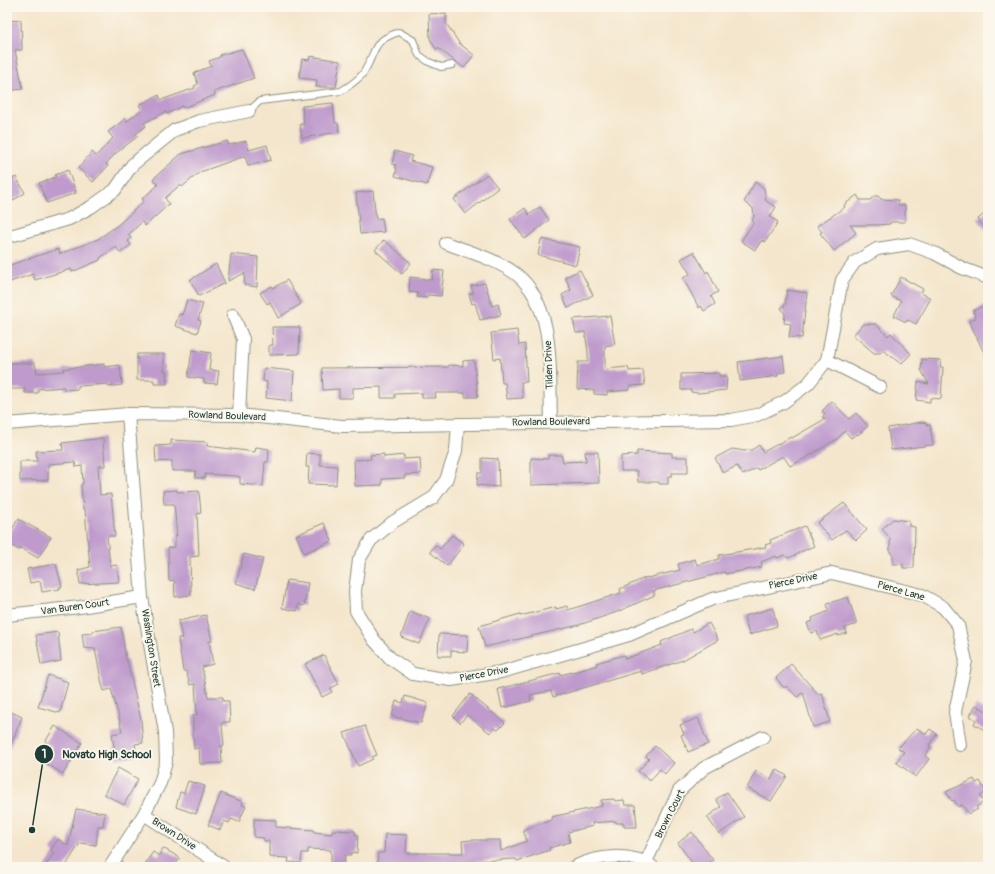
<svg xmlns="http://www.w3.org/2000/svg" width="995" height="874" font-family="Pangolin,sans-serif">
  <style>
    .building { fill: #bf9bcd }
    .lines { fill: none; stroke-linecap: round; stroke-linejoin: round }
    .lane-casing { stroke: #8a9280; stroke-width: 8 }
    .street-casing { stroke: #8a9280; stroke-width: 14 }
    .lane { stroke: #fff; stroke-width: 6 }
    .street { stroke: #fff; stroke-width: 12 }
    .labels { text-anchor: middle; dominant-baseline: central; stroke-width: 3.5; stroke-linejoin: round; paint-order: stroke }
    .street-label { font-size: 10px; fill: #1f3d34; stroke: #fbf7ec }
    .leader { fill: none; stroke: #1f3d34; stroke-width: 1.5 }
    .callout-dot { fill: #1f3d34; stroke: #fbf7ec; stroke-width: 1.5 }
    .mark-label { font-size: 12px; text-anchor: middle; font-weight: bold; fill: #fff }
    .callout-label { font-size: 11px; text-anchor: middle; font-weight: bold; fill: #1f3d34; stroke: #fbf7ec; stroke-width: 3.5; stroke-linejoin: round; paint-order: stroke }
  </style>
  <rect width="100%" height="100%" fill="#fbf7ec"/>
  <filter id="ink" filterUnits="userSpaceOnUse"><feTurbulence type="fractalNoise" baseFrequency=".025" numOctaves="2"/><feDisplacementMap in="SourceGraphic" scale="8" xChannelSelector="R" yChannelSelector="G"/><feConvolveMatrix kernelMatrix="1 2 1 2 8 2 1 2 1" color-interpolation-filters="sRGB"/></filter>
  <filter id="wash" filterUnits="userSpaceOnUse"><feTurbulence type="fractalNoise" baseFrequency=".012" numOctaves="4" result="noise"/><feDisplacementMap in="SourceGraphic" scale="16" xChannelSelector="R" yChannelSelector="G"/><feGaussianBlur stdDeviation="0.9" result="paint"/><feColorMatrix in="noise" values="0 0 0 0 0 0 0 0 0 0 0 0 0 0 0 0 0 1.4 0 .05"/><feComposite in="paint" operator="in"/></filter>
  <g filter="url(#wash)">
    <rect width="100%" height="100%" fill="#f4e6cc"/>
    <g id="blocks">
      <g class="building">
        <polygon points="446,13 446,23 459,43 474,55 464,68 438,48 436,49 430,39 429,14"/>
        <polygon points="21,20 22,50 15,50 23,89 7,91 7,21"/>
        <polygon points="242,49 254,78 214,92 215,95 183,108 182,106 167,114 166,112 144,123 146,126 136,134 138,136 116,153 106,164 108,166 93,182 78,168 92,152 96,156 113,138 108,132 125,119 127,121 142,110 139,105 159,95 161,100 195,88 194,86 198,84 194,73 211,66 209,61 220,57 220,55"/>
        <polygon points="310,56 340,61 336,87 316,87 317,80 299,78 302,59 309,60"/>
        <polygon points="333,103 335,123 338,123 339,132 302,138 300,124 304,124 302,106"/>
        <polygon points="227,141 229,145 246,141 249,150 267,145 271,160 248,166 245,156 200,172 182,187 180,185 165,198 169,204 145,226 142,222 128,235 131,238 128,241 131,245 120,253 116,247 100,258 100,260 72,272 71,269 35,280 33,274 7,283 7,266 58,249 60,254 98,239 118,225 144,201 142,199 158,185 153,179 181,154"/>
        <polygon points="395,151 412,156 410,161 432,167 427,185 395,176 397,168 395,168 396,165 392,164"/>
        <polygon points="68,170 76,193 47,203 39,183 56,177 55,175"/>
        <polygon points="487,174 498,188 465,214 454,199"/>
        <polygon points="16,177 25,193 7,204 7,181"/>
        <polygon points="755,182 764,188 766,201 776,207 770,217 778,222 765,242 762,240 755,250 741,241 754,222 752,220 754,217 753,208 744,202"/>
        <polygon points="373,191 376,219 382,218 384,232 360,234 356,193"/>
        <polygon points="857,195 860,200 870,200 874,196 878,196 881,199 898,200 898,205 905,205 905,222 890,222 890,224 878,225 850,225 856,233 834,251 820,233 822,232 817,226 845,207 844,205"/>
        <polygon points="540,207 549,220 525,239 510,219 525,208 529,215"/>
        <polygon points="988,211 988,233 978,219"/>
        <polygon points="541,239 580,247 576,265 538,255"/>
        <polygon points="384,240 411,263 402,274 375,250"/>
        <polygon points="694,252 706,273 708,271 718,292 711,296 715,304 704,311 701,306 699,308 683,278 690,274 681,259"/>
        <polygon points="231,254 258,257 257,287 244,285 245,273 228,281"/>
        <polygon points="216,264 225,283 199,296 190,280"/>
        <polygon points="433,270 444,271 441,296 427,295 427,298 417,297 418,293 409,292 410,277 432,280"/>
        <polygon points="580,270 593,295 568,308 562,295 571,290 565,277"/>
        <polygon points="901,277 923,289 921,293 931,298 916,324 908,320 906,322 894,316 901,301 891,296"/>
        <polygon points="287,280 301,304 278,318 270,302 267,304 260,293 272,286 273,288"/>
        <polygon points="485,283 492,306 498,304 501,315 480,320 475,303 472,304 469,294 473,293 471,286"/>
        <polygon points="787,290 807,293 802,338 789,337 791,324 784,323 785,314 781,308 785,305"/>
        <polygon points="187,300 203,304 198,320 201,321 197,333 175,326 179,314 182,315"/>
        <polygon points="985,305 988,311 988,361 969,321 976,318 973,311"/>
        <polygon points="610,316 615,344 605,346 605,369 628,367 629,371 643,370 645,385 630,386 630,390 607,392 607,395 594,394 594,390 577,389 578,362 588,362 588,352 585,332 576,333 573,319"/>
        <polygon points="863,324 876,324 888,336 891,333 911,354 901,364 883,350 880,353 874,353 853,335"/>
        <polygon points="272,327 300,327 299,354 269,355 269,345 273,345"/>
        <polygon points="517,330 519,345 525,344 527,382 521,382 523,398 507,399 505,383 502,383 500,358 494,359 491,333"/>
        <polygon points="192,350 211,353 209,370 219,371 217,384 204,383 204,379 188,377"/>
        <polygon points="137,354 164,354 164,371 166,371 167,384 154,384 154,380 137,380"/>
        <polygon points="783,356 785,372 778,373 778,376 740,381 738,362"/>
        <polygon points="922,359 941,360 940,367 943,367 941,399 930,398 930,402 916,400 918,382 929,384 921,370"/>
        <polygon points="474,360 478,397 465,397 465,393 435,393 436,398 422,398 422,393 395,394 395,398 381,398 381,387 353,388 353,398 339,398 339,389 323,390 322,368 448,367 449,365 463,366 463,361"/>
        <polygon points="7,363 35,363 37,373 64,371 63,369 104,364 104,367 120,365 122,385 108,387 108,384 78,386 78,389 64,390 64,387 38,389 38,393 25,393 25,389 8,389"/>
        <polygon points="264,368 294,371 292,401 266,398 267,382 263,381"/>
        <polygon points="719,373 719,376 727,376 726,390 698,393 691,392 691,390 681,390 681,374"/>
        <polygon points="832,401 849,419 856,413 868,426 858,435 857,434 851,438 845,431 837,439 804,459 790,466 784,457 781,457 758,470 757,468 743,475 737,466 723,473 715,458 732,449 745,451 749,449 750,451 759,445 763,452 791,437 792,438 825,419 822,417 825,414 822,411"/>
        <polygon points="922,422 926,423 927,425 930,425 933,445 891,450 888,428"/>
        <polygon points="103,438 105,466 98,466 100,495 111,494 115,536 107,536 110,566 117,565 119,582 80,584 78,570 90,567 85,510 83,510 81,485 83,484 82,466 76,467 75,462 48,464 48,480 20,481 20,461 37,461 36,451 63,450 62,443"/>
        <polygon points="171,440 208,442 207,446 255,452 256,447 269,449 268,462 265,462 263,486 240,484 240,477 236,476 205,474 205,478 195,478 196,471 172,471 172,461 156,462 155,446 171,445"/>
        <polygon points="637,451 672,453 672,457 688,457 688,473 672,473 672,476 668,476 668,484 659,484 659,482 638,482 637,471 621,471 621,456 637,455"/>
        <polygon points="585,452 598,452 599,483 531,485 531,458 548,459 548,455 561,455 563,462 586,461"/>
        <polygon points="307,453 320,454 320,465 337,466 336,485 308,484 309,467 306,467"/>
        <polygon points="384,454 384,457 404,455 404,459 420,458 421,474 405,475 405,478 382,479 382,485 355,486 354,460 371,459 370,455"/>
        <polygon points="482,458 498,459 499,487 477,485 478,473 482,473"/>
        <polygon points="177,490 177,492 199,491 201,513 197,514 199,556 190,557 191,595 175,597 174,580 169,581 168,548 175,547 175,536 177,536 174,504 164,504 163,491"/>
        <polygon points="844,503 867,530 856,540 846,530 832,540 817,523"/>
        <polygon points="18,519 51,537 38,558 21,548 19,550 7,543 7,538"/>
        <polygon points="893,519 909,521 909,526 915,527 914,568 903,568 903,564 893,564 893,556 890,552 890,538 882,529"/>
        <polygon points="324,523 332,541 304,553 296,535"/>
        <polygon points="805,526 814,546 798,553 798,554 788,558 785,555 777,558 776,556 761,562 762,567 725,574 725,572 653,591 655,595 617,612 579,625 485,647 479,626 520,614 520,616 556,607 556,609 567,606 568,610 621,593 620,589 647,577 648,578 680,570 678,564 695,559 697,565 719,559 719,555 766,547 765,545 771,543 770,540"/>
        <polygon points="452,535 464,544 447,566 430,552 435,545 440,549"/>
        <polygon points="244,554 263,559 255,589 236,583"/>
        <polygon points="56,564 62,587 59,587 60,589 42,592 40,581 30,583 27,569"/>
        <polygon points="287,580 308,583 304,606 298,604 297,611 282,608"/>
        <polygon points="848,597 857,624 845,628 847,633 838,636 838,634 820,640 817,631 811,633 807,623 813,621 812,618 829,611 827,604"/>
        <polygon points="773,608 777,626 749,635 744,616"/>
        <polygon points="410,611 430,619 419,644 401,637"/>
        <polygon points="206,615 212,641 209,641 213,664 202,667 208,697 223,697 223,701 229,701 230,722 223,722 222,724 224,746 221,746 222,763 200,764 199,748 194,749 193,735 193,715 197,715 195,684 190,685 186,671 183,671 178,638 182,638 178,621"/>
        <polygon points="709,623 718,640 683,660 642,674 641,671 553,697 551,691 530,695 531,701 502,708 498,689 560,673 560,675 585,669 597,665 596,663 624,655 625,659 662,645 661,642 691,629 693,632"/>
        <polygon points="121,627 126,660 127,660 141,720 143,743 135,744 137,757 116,759 112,734 122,732 118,713 111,689 104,691 102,684 95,649 84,648 82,634 93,633 93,631"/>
        <polygon points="58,632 61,661 41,665 36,635"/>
        <polygon points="439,634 468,635 467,652 451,651 451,656 438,656"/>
        <polygon points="324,655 339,684 331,688 332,692 322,697 305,664"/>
        <polygon points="791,664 818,694 822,693 830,722 813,727 803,692 797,697 786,686 784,688 777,679 776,678"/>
        <polygon points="48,675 68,682 60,713 38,707"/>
        <polygon points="470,694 505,723 498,730 494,728 490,733 467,715 460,723 453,716"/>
        <polygon points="405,696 428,703 421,723 392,716 396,701 403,703"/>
        <polygon points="976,705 988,712 988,732 974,724 976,720 970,716"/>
        <polygon points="7,710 22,717 7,754"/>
        <polygon points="698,718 708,744 688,752 681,735 684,734 680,725"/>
        <polygon points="55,726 82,743 63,774 42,761 52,746 45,742"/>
        <polygon points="365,726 377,755 372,757 373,759 358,766 344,733"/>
        <polygon points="917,728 926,734 930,729 937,734 929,745 931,747 925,756 929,759 916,777 896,762 904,752 898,748"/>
        <polygon points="655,746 674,763 665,774 660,769 650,781 638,771 649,759 646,756"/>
        <polygon points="118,768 138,779 124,805 104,794"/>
        <polygon points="776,769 787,776 771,801 747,788 756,771 771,779"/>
        <polygon points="974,779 976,783 980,781 986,792 980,796 984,802 976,807 978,809 969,814 962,805 958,807 954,800 952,801 946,792"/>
        <polygon points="188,781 205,786 196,814 176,807 180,792 184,793"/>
        <polygon points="727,792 744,817 719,834 707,817 721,807 716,799"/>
        <polygon points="221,793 243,802 242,805 246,806 239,822 231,819 229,823 224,821 220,830 208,825"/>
        <polygon points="614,799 615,801 624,800 625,805 635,805 637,827 624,827 624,823 616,823 616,821 592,823 593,826 568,832 570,842 549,848 550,850 517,861 516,859 476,861 477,867 377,867 378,853 384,853 385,834 407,835 406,853 463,853 462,841 471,840 500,840 501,851 527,841 523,830 552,820 551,817 602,806 601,800"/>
        <polygon points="76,809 105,813 103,826 98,826 96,845 80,843 65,867 45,867 54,853 51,850 58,839 68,846"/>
        <polygon points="254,819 276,820 276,827 314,830 314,832 332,834 332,830 355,831 355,834 358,835 357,853 351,852 351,855 345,855 344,866 331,865 331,850 308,849 308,853 302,853 301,863 288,862 289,858 269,857 269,841 264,841 264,838 254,837"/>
        <polygon points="692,832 713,860 704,867 695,867 678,843"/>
        <polygon points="163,848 180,858 174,867 143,867 153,852 159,856"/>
      </g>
    </g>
  </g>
  <g filter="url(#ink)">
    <use href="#blocks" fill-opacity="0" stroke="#8a9280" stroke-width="1"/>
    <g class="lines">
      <defs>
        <path id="lane" d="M 249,111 L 260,101 L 341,91 C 349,86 359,80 364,72 C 378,49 370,42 399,32 L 413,40 L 419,55 L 429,62 L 441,67 L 452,65"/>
        <g id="street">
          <polyline points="7,237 69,219 91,207 115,190 132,165 175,130 199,121 249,111"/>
          <path d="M 446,243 C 469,252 496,259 516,274 C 557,306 549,376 551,422"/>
          <polyline points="233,315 243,339 239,415"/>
          <polyline points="827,360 880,387"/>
          <polyline points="7,424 128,414 239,415 342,426 731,420 757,415 784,402 808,384 827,360 842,280 855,262 877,249 909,244 934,253 962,268 988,278"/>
          <polyline points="458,424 456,451 446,480 433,498 393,522 371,540 359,560 355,591 356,611 374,640 390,658 413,674 451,680 501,672 629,635 712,599 832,573 922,595 943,607 958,625 966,661 955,712 960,745"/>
          <polyline points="7,615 80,607 142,597"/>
          <polyline points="144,814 224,867"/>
          <polyline points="646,862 679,791 704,768 763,737"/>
          <polyline points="110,867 144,814 160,783 166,762 165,732 142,597 128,414"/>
          <path d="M 574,867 C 598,855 630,852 653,867"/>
        </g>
      </defs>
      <use href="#lane" class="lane-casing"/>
      <use href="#street" class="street-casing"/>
      <use href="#lane" class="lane"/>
      <use href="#street" class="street"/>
    </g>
  </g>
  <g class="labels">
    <g class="street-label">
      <text transform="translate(549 365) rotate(-92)">Tilden Drive</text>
      <text transform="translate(227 416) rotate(2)">Rowland Boulevard</text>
      <text transform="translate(551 422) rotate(-1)">Rowland Boulevard</text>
      <text transform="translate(793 581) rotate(-12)">Pierce Drive</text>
      <text transform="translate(901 591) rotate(16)">Pierce Lane</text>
      <text transform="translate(75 607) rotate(-8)">Van Buren Court</text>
      <text transform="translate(151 648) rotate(81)">Washington Street</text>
      <text transform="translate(484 674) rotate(-11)">Pierce Drive</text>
      <text transform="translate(670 814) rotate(-63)">Brown Court</text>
      <text transform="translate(174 834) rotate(33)">Brown Drive</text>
    </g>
  </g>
  <path class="leader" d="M32 830L44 754"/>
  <g class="callout-dot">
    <circle cx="32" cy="830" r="4"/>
    <circle cx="44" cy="754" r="10"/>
  </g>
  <g class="mark-label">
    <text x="44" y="758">1</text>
  </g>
  <g class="callout-label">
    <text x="107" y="758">Novato High School</text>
  </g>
  <rect width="995" height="874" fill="none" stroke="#fbf7ec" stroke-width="24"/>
</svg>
